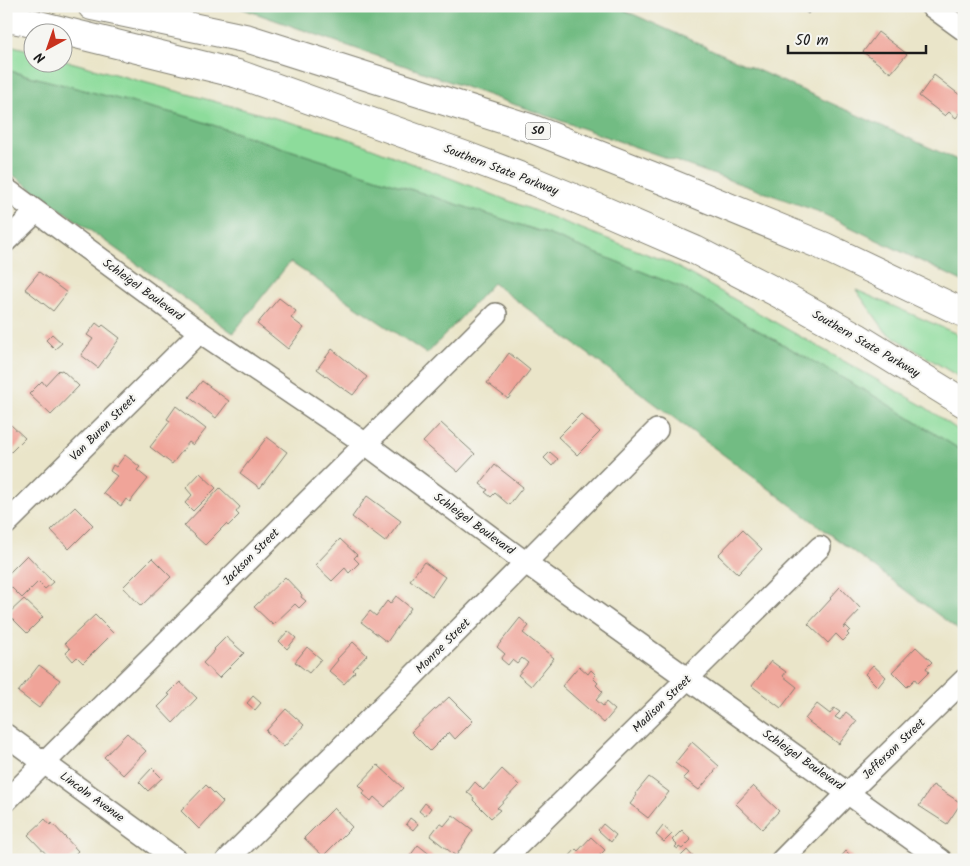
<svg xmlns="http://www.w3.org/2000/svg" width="970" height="866" font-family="Kalam,sans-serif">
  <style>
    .green { fill: #8ddc9b; stroke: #547c5c }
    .forest { fill: #72bc83; stroke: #476c50 }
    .building { fill: #f0a499 }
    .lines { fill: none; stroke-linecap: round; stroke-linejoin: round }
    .minor-casing { stroke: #838072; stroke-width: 24 }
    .motorway-casing { stroke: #838072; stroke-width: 30 }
    .minor { stroke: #fff; stroke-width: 21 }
    .motorway { stroke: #fff; stroke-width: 28 }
    .labels { text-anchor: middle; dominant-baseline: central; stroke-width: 4.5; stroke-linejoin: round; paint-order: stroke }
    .shield { fill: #f6f6f2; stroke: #5d5d5c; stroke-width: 1 }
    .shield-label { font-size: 11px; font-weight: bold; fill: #1c1c1c }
    .street-label { font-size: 12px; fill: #1c1c1c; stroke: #f6f6f2 }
  </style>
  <rect width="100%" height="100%" fill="#f6f6f2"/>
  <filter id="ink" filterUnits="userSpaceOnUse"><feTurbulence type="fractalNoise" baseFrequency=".02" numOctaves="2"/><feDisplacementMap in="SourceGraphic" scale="10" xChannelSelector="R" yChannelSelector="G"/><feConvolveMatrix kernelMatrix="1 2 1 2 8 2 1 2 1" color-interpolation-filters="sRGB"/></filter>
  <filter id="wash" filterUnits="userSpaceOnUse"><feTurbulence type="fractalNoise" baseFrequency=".0096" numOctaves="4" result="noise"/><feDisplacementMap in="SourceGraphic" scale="20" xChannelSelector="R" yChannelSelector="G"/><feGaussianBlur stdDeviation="1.12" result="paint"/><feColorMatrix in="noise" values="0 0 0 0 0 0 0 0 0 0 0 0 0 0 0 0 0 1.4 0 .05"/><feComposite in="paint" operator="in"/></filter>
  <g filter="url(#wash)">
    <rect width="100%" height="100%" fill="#eae5c9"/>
    <g class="green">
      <polygon points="6,44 32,51 32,62 62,62 63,60 341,136 670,263 925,407 964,434 964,452 876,397 683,288 545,233 188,117 6,70"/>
      <polygon points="856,290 964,337 964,380 886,332"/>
    </g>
    <g class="forest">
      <polygon points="235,6 615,6 964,163 964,282 817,211"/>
      <polygon points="6,70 188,117 545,233 683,288 876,397 964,452 964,634 493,283 427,354 290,262 233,333 6,170"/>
    </g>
    <g id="blocks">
      <g class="building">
        <polygon points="798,6 815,6 808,14"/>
        <polygon points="878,32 907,54 891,73 863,52"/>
        <polygon points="934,75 961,96 960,98 964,101 964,108 956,118 949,112 945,116 919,96"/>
        <polygon points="39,272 67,293 53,311 25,289"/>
        <polygon points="279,298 296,311 291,318 304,328 288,349 257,324"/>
        <polygon points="96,323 101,327 103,325 120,338 98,368 81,355 93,339 87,335"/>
        <polygon points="52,334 62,343 55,349 46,340"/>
        <polygon points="332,349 367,377 353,395 346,390 346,391 317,369"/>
        <polygon points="509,353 530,370 508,399 487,383"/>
        <polygon points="59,370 60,371 62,370 79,386 51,415 29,394 42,381 45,385"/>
        <polygon points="202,381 229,401 216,418 189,397"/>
        <polygon points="176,406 206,429 193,445 189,442 172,464 150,447 170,421 167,419"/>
        <polygon points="581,414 600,432 577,455 558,437"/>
        <polygon points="441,423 475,454 458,472 423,442"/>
        <polygon points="11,425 25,438 6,457 6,431"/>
        <polygon points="267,437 287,452 260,488 240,473"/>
        <polygon points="550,452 558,459 552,466 544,458"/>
        <polygon points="125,455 140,467 137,470 148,479 130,502 126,499 121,506 103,493 117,476 110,471 113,465 116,467"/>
        <polygon points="495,465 523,487 509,505 495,493 491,497 485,492 488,490 480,484"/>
        <polygon points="200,473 216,488 193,511 185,503 192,495 186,488"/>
        <polygon points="220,488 240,507 236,512 239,515 228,526 226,524 205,545 184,526"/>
        <polygon points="367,496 401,521 385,542 352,517"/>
        <polygon points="75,507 93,525 69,549 51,530"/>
        <polygon points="742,530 762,549 738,574 718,555"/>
        <polygon points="340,539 357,555 354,558 359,563 349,573 345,568 332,581 315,565"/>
        <polygon points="27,555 53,582 45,589 38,582 22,598 6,582 6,576"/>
        <polygon points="152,558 171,577 141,606 123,587"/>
        <polygon points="424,562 445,577 432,596 410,580"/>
        <polygon points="285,577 302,595 301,597 306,601 299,608 295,604 273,625 254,607"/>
        <polygon points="840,587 861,609 843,628 844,629 846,626 850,630 847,633 849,635 843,641 836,634 828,643 808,624 831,599 830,598"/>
        <polygon points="396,596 411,608 387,642 361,622 370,611 376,616 387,601 390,604"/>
        <polygon points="24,599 43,617 27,633 8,614"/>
        <polygon points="95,615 113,633 83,663 77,657 73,661 66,653 70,649 65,643"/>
        <polygon points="520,618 529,626 523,633 554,658 531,686 518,675 528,663 522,658 517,664 512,660 508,665 501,659 505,654 497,647"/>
        <polygon points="288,631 296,638 287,649 279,641"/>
        <polygon points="226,637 244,653 219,678 203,663 215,650 214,649"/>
        <polygon points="353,642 367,655 353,670 355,672 344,684 329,671 338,660 337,659"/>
        <polygon points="307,647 321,659 309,673 295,662"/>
        <polygon points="916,647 932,662 926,668 929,672 918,683 915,679 907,687 892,672"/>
        <polygon points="771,661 786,672 783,676 797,687 781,708 752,686"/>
        <polygon points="39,665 60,680 39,708 18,692"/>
        <polygon points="873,665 886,677 878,687 865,674"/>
        <polygon points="579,666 588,674 591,670 596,675 593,678 598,683 596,685 603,692 596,700 603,706 606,702 615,710 604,723 562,686"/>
        <polygon points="180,682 197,698 173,723 158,707 170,695 168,694"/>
        <polygon points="253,696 261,703 255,710 247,703"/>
        <polygon points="449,697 473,721 455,739 449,732 430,751 411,732 435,709 436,709"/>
        <polygon points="817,704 830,714 834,708 840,712 835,717 840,720 846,712 857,721 839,744 805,719"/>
        <polygon points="286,709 304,725 284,747 266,731"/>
        <polygon points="127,733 146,751 123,775 104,757"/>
        <polygon points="692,742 719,766 699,790 683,778 688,773 675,763"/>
        <polygon points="378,765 403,788 385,807 374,797 371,801 363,794 365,791 359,785"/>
        <polygon points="152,768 162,778 148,791 139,782"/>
        <polygon points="502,769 519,785 497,808 500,810 491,818 473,800 474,798 467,792 475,782 483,790"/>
        <polygon points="649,777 669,792 648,818 630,804 637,795 635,794"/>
        <polygon points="206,785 223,802 199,829 181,811"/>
        <polygon points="933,785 961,803 947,824 919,806"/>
        <polygon points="753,786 779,811 762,829 736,804"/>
        <polygon points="425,803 431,808 425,816 419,811"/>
        <polygon points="334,808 352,827 323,856 304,838"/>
        <polygon points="453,815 473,830 456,856 430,836 440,823 444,826"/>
        <polygon points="410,818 418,824 413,830 406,824"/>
        <polygon points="45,819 50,825 52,823 78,851 69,860 52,860 28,835"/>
        <polygon points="603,824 616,835 611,842 598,830"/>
        <polygon points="663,826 672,834 664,842 656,835"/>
        <polygon points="682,830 691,840 682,849 679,847 678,849 675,847 677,845 672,840"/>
        <polygon points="591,837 605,850 595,860 566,860 576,849 578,851"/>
        <polygon points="418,845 437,860 407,860"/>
        <polygon points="687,850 696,860 677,860"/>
        <polygon points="846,851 855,860 838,860"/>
      </g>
    </g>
  </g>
  <g filter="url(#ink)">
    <use href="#blocks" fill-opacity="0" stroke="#838072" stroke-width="1"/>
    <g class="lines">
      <defs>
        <g id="minor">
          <polyline points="931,6 964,30"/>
          <polyline points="6,189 200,332 366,444 526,563 941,860"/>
          <polyline points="6,241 36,212"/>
          <polyline points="6,524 200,332"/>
          <polyline points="6,735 177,860"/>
          <polyline points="6,801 496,314"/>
          <polyline points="227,860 409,680 657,430"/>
          <polyline points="503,860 688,678 820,547"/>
          <polyline points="782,860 848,793 964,680"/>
        </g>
        <g id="motorway">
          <polyline points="92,6 249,39 530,128 665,181 823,246 964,313"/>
          <polyline points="6,18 23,21 238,74 466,156 535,182 598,208 695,250 778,293 857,337 964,403"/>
        </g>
      </defs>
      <use href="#minor" class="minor-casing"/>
      <use href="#motorway" class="motorway-casing"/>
      <use href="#minor" class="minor"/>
      <use href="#motorway" class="motorway"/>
    </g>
  </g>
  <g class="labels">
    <rect class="shield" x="525.5" y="122.5" width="25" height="17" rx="4"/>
    <g class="shield-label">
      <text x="538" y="131">SO</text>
    </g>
    <g class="street-label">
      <text transform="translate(501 170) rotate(21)">Southern State Parkway</text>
      <text transform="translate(143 290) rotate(36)">Schleigel Boulevard</text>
      <text transform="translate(866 344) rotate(30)">Southern State Parkway</text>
      <text transform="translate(103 428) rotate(-45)">Van Buren Street</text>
      <text transform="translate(474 524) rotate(36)">Schleigel Boulevard</text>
      <text transform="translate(251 557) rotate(-45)">Jackson Street</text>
      <text transform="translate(443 646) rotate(-45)">Monroe Street</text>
      <text transform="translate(662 704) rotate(-44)">Madison Street</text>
      <text transform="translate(894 749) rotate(-44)">Jefferson Street</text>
      <text transform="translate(803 760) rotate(35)">Schleigel Boulevard</text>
      <text transform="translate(92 797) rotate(36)">Lincoln Avenue</text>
    </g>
  </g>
  <rect width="970" height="866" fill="none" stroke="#f6f6f2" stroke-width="25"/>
  <g transform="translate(48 48) rotate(220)"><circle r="24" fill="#f6f6f2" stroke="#9f9f9c"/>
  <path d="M0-4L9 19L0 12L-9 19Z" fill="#c8321e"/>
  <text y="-8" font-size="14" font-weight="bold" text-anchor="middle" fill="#1c1c1c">N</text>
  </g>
  <path d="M788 45v8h138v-8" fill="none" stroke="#1c1c1c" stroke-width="2.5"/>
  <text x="795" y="45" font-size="15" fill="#1c1c1c" stroke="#f6f6f2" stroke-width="4" paint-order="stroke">50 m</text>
</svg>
